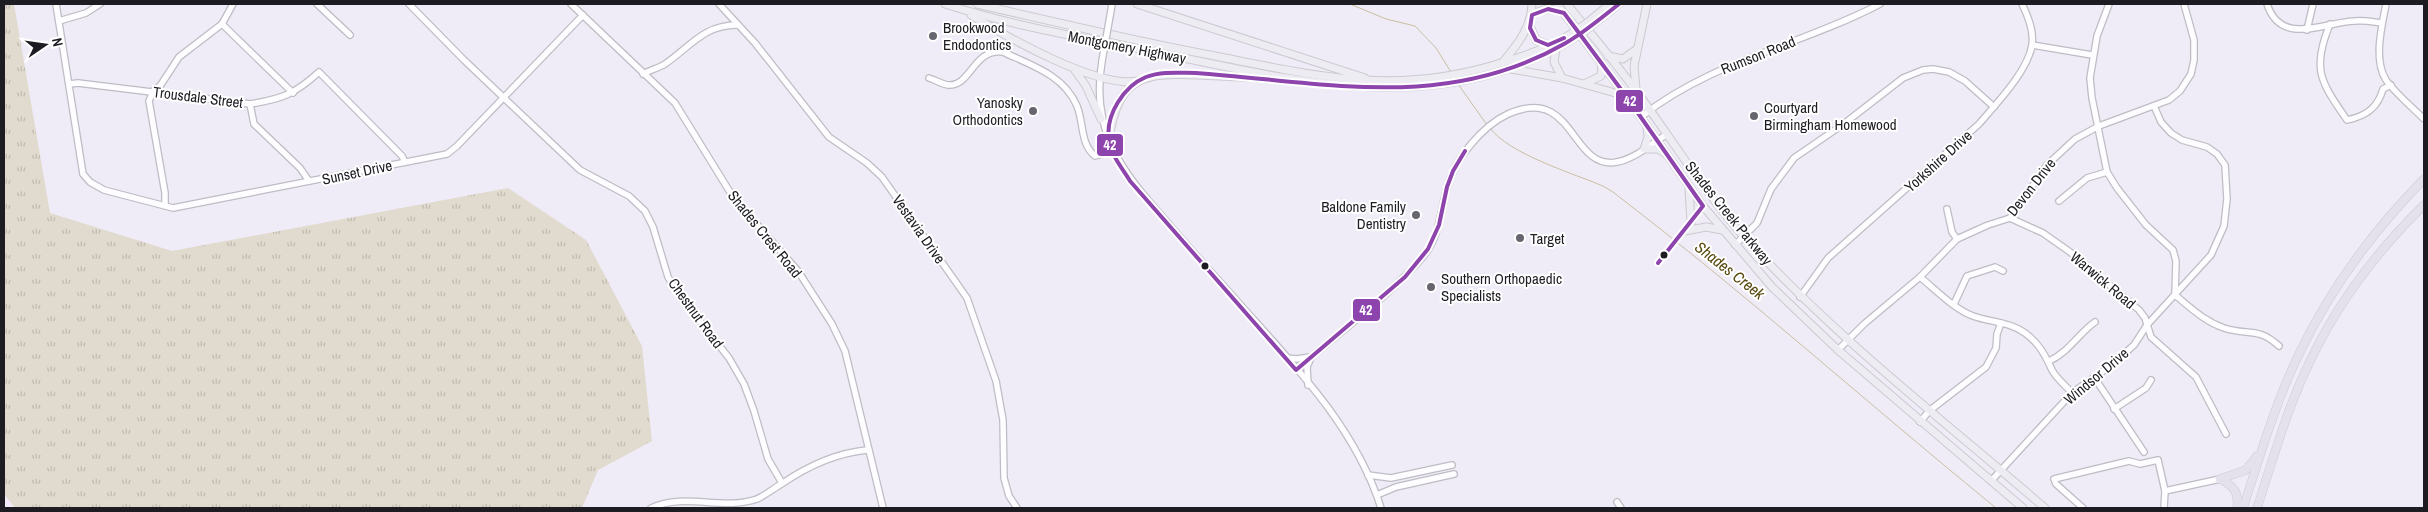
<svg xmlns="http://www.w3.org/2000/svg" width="2428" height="512" font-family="'Archivo Narrow',sans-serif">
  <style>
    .grass { fill: url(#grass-tufts) }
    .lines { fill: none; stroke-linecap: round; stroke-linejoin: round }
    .stream { stroke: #cabfa2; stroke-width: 1 }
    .minor-casing { stroke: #bfbcc4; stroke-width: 8 }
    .major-casing { stroke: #cccad0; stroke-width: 9 }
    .highway-casing { stroke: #cccad0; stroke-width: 9 }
    .minor { stroke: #fdfcfe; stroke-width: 5.5 }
    .major { stroke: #eeecf3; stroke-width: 7 }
    .highway { stroke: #e5e1ec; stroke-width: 8 }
    .minor-bridge-casing { stroke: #bfbcc4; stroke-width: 8; stroke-linecap: butt }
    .major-bridge-casing { stroke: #cccad0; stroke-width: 9; stroke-linecap: butt }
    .minor-bridge { stroke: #fdfcfe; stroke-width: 5.5 }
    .major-bridge { stroke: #eeecf3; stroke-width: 7 }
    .bus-1-casing { stroke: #fff; stroke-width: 8 }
    .bus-1 { stroke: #8e44ad; stroke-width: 4 }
    .poi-dot { fill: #67656d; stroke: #fff; stroke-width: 2 }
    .bus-dot { fill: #1e1c23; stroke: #fff; stroke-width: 2 }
    .labels { text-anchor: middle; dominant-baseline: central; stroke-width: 4; stroke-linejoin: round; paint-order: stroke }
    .poi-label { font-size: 15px; fill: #1e1c23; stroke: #fff; text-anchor: start }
    .street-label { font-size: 15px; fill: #1e1c23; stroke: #fff }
    .water-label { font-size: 16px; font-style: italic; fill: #594b11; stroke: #fff }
    .line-badge { stroke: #fff; stroke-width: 2 }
    .badge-label { font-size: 14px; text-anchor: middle; font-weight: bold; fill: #fff }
  </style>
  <defs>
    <pattern id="grass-tufts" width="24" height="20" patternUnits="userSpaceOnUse" patternTransform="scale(1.25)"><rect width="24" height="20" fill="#e1dace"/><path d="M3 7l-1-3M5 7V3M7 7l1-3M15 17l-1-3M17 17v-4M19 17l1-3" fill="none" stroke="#c1bab1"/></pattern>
  </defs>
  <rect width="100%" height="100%" fill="#efecf7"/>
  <polygon class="grass" points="4,4 14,4 50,213 172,251 508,188 586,240 642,346 652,441 598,470 582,508 15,508 4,494"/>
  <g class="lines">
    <g class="stream">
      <polyline points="1350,4 1386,19 1415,26 1436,48 1451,72"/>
      <polyline points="1458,84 1487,125"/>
      <path d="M 1490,128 C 1509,154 1572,173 1603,186 L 1613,192 C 1745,293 1867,403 1996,508"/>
    </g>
    <defs>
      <g id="minor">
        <polyline points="56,4 83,174 90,182 104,190 173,208 447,154 457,146 583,15"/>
        <polyline points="317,4 350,35"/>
        <polyline points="409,4 464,60 580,170 629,196 645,211 653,227 668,277 678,293 729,358 744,384 754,411 768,459 782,483"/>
        <polyline points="571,4 675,103 733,197 798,271 832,324 845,351 883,508"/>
        <polyline points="719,4 755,43 829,137 867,163 882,177 967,298 996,381 1003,420 1004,478 1009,496 1017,508"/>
        <polyline points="2109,4 2097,36 2090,78 2092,98 2107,172 2117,188 2146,225 2173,250 2176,261 2175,295"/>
        <path d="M 2267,4 C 2281,47 2324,22 2355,21 C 2364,20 2373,22 2382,23"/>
        <path d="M 2386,4 C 2382,26 2373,59 2386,80 C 2396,94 2412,107 2424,119"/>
        <polyline points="1110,16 1112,4"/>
        <polyline points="59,21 86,13 100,4"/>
        <polyline points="222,24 293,93"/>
        <path d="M 2330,24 C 2311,70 2321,82 2347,120 C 2367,116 2378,107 2383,89 L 2391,85"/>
        <polyline points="2307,30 2313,4"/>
        <polyline points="2032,45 2092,55"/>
        <path d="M 1102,61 C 1090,132 1122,171 1166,221 C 1183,241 1201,261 1219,281"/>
        <path d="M 643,74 C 650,70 659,68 665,64 C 691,46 704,25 737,25"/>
        <path d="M 929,78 C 935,80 942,84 948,85 C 971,87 973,48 1003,52 C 1031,65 1064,75 1077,106 C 1084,123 1080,144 1095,156 L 1113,151"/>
        <path d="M 69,84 L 78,83 L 250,104 C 282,99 295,94 319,72 L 402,156 L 405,162"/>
        <polyline points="250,104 254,124 300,168 309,181"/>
        <path d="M 1641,117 C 1711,61 1802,45 1880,4"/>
        <polyline points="2059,201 2087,178 2107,172"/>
        <polyline points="165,205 165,193 149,101 153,91 160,86 179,57 222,24 233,4"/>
        <polyline points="1947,209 1952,232 1957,239"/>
        <polyline points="2010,218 2043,233 2070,252 2139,310 2145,318 2151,337 2196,377 2226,434"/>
        <polyline points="1735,245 1757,223 1771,189 1794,158 1845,123 1903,78 1923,70 1933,69 1949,72 1965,81 1994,107"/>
        <path d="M 1920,277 C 1936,290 1954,309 1973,316 C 1990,322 2010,322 2025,333 C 2039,343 2045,355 2052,370 C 2056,378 2066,386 2072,393"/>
        <path d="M 1221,283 C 1281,352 1353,419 1381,508"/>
        <path d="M 2175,295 C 2191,308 2204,321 2224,328 C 2248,336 2257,326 2279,346"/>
        <path d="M 1800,297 L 1828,258 L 1979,124 C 1996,104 2028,71 2032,45 C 2034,32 2028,16 2022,4"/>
        <polyline points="1954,304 1967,276 1995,267 2003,271"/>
        <polyline points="1838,350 1864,324 1920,277 1957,239 1988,225 2010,218 2047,165 2075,139 2099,126 2169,100 2180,91 2191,74 2194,60 2194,40 2184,4"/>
        <polyline points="1286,358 1297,359 1310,357"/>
        <path d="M 2049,361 C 2068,353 2079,333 2095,322"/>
        <path d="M 1296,370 C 1326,344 1357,320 1386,294 C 1401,280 1417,266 1428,250 C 1440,231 1441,209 1447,188 C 1453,161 1482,126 1508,114 C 1575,84 1570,171 1617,162 C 1634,159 1652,144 1667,134"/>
        <polyline points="2094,377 2144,452"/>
        <polyline points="1308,385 1307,367 1310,360"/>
        <polyline points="2114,409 2146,388 2151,380"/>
        <polyline points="1920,422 1929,411 1986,367 1996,348 1997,334 2001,323"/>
        <polyline points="1368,475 1391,478 1452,465"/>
        <polyline points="1991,481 2072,393 2113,364 2134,345 2147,325 2211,255 2224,226 2227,199 2225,165 2217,154 2207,147 2182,140 2171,133 2161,122 2154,106"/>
        <polyline points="2165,491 2220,479"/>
        <polyline points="1377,495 1396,487 1454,474"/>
        <polyline points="1617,502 1621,508"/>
        <path d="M 651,508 C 685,492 722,511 757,499 C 766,495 774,488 783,483 C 808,466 837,453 867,450"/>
        <polyline points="2083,508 2056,484 2054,479 2129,461 2140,464 2158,460 2165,491 2164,508"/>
      </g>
      <g id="major">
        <path d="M 945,4 C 1013,26 1084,38 1155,52 C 1301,82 1439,120 1576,37"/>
        <path d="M 977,4 C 1054,22 1132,40 1210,55 C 1317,76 1396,97 1504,62 C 1529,55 1552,46 1574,32"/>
        <polyline points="1137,4 1365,78"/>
        <polyline points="1557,4 1626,96 1703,206 1772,287 1838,350 2023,508"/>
        <path d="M 1567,4 C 1590,33 1615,62 1637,92 C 1673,141 1705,193 1745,238 C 1836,338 1943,420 2045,508"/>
        <path d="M 971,15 C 1007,37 1098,89 1138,81"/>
        <path d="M 1532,15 C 1544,8 1551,8 1564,13"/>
        <polyline points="1587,23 1610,4"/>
        <polyline points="1529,24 1536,40 1548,45"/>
        <polyline points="1590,27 1619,4"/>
        <polyline points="1556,49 1554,62 1562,78"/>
        <polyline points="1608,56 1623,59 1637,49"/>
        <path d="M 1503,62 C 1518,44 1531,28 1532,4"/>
        <polyline points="1074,69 1086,86 1101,119"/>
        <polyline points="1511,69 1562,78 1626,96"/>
        <polyline points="1586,83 1601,76 1602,64"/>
        <polyline points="1636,89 1634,66 1647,4"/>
        <polyline points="1647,127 1648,137 1644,149 1658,149 1666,154"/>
        <path d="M 1109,139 C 1118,79 1141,72 1197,75 C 1219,76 1241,77 1263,78"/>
        <polyline points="1689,189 1691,223"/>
        <polyline points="1685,231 1706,227 1722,230"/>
      </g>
      <g id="highway">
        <polyline points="2220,479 2246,470 2257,456"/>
        <path d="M 2220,479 C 2234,486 2239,492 2237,508"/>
        <path d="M 2243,508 C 2260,457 2275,403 2299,354 C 2330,289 2374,230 2424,179"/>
        <path d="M 2257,508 C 2272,463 2285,415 2305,372 C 2333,309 2375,253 2424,205"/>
      </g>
    </defs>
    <use href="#minor" class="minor-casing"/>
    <use href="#major" class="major-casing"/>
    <use href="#highway" class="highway-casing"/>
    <use href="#minor" class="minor"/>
    <use href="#major" class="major"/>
    <use href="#highway" class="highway"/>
    <defs>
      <polyline id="minor-bridge" points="1102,61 1110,16"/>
      <g id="major-bridge">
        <polyline points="1574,32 1587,23"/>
        <polyline points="1576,37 1590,27"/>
      </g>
    </defs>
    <use href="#minor-bridge" class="minor-bridge-casing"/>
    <use href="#major-bridge" class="major-bridge-casing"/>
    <use href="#minor-bridge" class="minor-bridge"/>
    <use href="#major-bridge" class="major-bridge"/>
    <defs>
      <g id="bus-1">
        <polyline points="1564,38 1548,45 1536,40 1530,28 1532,15 1548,9 1564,13 1626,96 1703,206 1658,263"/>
        <path d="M 1465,151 L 1453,171 L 1447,187 L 1439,225 L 1428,249 L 1405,277 L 1296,370 L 1130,181 C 1122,168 1111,155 1109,140 C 1105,115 1124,86 1146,77 C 1162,71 1180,73 1196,73 C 1324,82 1445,112 1564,44 C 1584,33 1601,18 1619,4"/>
      </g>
    </defs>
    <use href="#bus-1" class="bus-1-casing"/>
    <use href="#bus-1" class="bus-1"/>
  </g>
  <g class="poi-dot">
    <circle cx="933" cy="36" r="5"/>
    <circle cx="1033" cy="111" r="5"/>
    <circle cx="1754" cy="116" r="5"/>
    <circle cx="1416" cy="215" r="5"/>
    <circle cx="1520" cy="238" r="5"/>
    <circle cx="1431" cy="287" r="5"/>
  </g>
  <g class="bus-dot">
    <circle cx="1664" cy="255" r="4.5"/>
    <circle cx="1205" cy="266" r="4.5"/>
  </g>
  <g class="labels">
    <g class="poi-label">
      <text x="943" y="27">Brookwood<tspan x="943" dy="17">Endodontics</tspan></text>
      <text x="1023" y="102" text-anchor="end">Yanosky<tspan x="1023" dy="17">Orthodontics</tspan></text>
      <text x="1764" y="107">Courtyard<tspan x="1764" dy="17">Birmingham Homewood</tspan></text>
      <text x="1406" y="206" text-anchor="end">Baldone Family<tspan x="1406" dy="17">Dentistry</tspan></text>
      <text x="1530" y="238">Target</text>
      <text x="1441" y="278">Southern Orthopaedic<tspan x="1441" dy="17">Specialists</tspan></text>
    </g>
    <g class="street-label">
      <text transform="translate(1127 47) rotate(11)">Montgomery Highway</text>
      <text transform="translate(1758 55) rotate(-22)">Rumson Road</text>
      <text transform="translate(198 97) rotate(7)">Trousdale Street</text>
      <text transform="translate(1938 161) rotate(-42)">Yorkshire Drive</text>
      <text transform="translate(357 172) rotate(-12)">Sunset Drive</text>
      <text transform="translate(2031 187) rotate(-52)">Devon Drive</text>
      <text transform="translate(1729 213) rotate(51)">Shades Creek Parkway</text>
      <text transform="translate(919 229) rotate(55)">Vestavia Drive</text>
      <text transform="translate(765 234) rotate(51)">Shades Crest Road</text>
      <text transform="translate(2103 280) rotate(40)">Warwick Road</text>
      <text transform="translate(696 313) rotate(54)">Chestnut Road</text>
      <text transform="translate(2096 376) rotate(-40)">Windsor Drive</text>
    </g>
    <g class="water-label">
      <text transform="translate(1730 270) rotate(38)">Shades Creek</text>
    </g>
  </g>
  <g class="line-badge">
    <rect x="1615" y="89" width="29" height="24" rx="5" fill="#8e44ad"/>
    <rect x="1096" y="133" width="28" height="24" rx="5" fill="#8e44ad"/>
    <rect x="1352" y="298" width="29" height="24" rx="5" fill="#8e44ad"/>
  </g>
  <g class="badge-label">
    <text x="1630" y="106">42</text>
    <text x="1110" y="150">42</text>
    <text x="1366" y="315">42</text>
  </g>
  <rect width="2428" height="512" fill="none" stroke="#1e1c23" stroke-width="10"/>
  <g transform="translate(45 45) rotate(77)" stroke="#ffffff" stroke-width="4" paint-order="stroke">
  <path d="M0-4L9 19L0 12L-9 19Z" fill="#1e1c23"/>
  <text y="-8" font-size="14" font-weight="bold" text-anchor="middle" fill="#1e1c23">N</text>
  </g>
</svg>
